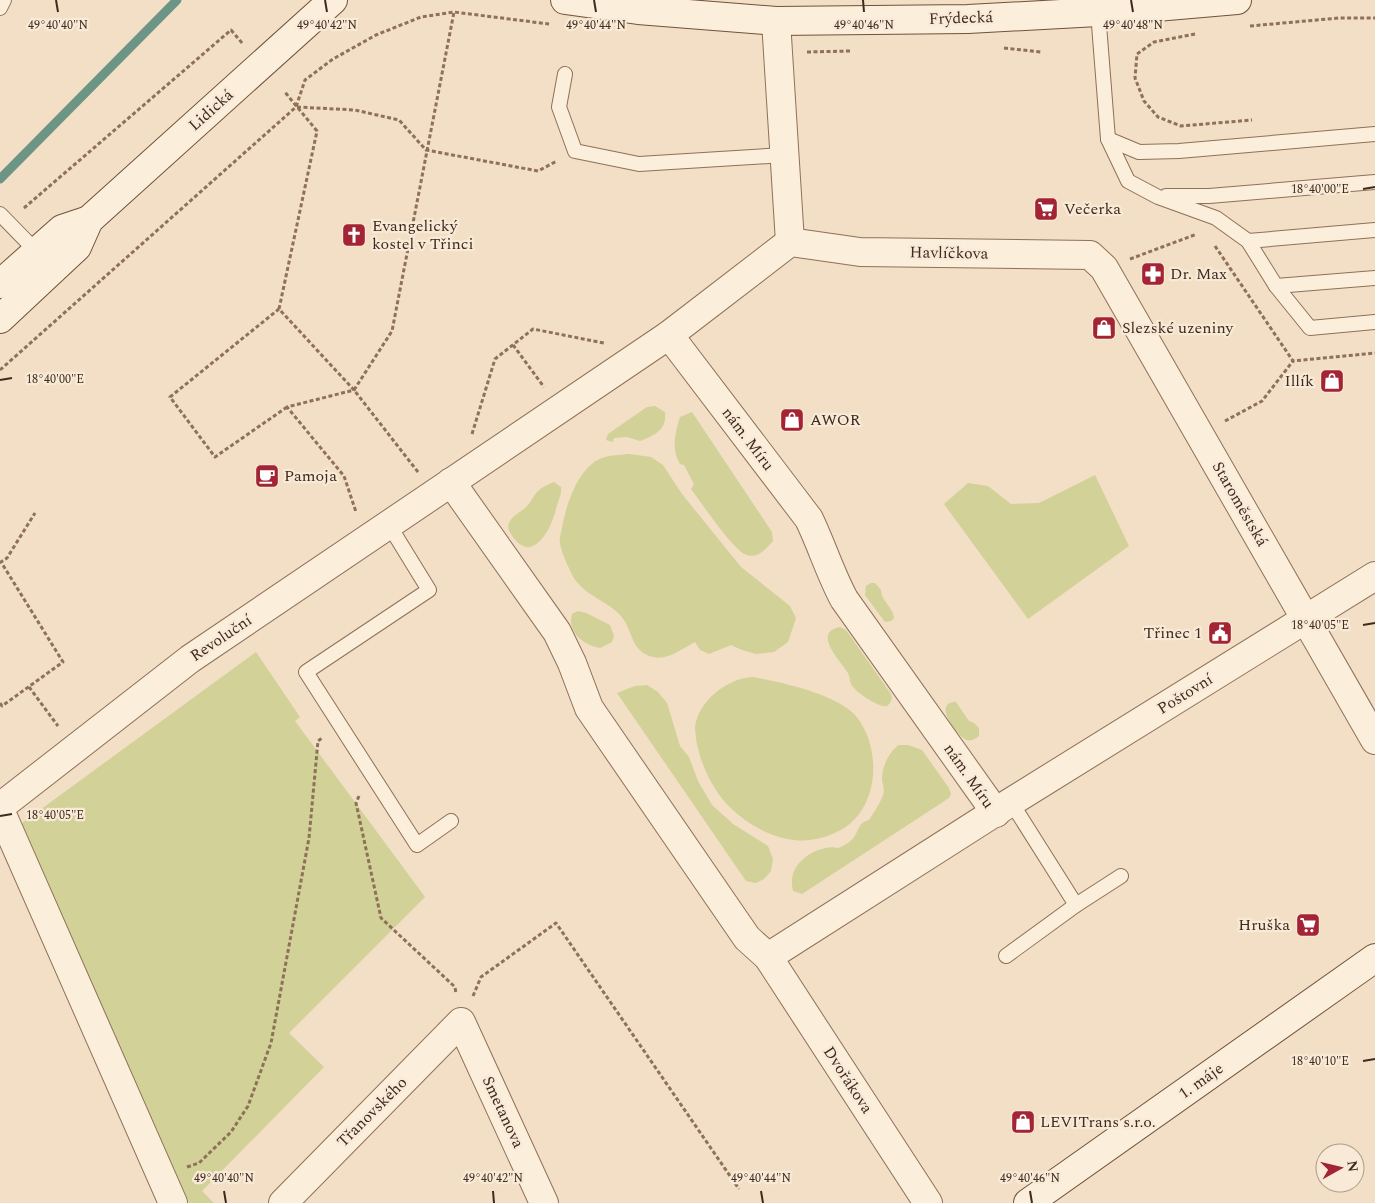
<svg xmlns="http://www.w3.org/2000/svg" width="1375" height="1203" font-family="Spectral,serif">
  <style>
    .green { fill: #d1d198 }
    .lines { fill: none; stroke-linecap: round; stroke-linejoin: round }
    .stream { stroke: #6d9586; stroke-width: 9 }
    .lane-casing { stroke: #8f7059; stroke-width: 16 }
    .street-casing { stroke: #8f7059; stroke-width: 30 }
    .secondary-casing { stroke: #71513c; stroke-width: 30 }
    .path { stroke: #8f7059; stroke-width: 3; stroke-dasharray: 4 2.5; stroke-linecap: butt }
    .lane { stroke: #fbeeda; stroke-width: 14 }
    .street { stroke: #fbeeda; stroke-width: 28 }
    .secondary { stroke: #fbeeda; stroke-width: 28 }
    .ticks { fill: none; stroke: #3e2a1e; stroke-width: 2 }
    .labels { text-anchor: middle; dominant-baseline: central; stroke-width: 4.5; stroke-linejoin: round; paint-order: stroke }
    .street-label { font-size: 16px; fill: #3e2a1e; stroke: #f8ead6 }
    .poi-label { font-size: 16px; fill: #3e2a1e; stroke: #f8ead6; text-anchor: start }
    .ticks-label { font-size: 12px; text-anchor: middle; fill: #3e2a1e; stroke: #f8ead6; stroke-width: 4.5; stroke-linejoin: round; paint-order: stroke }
  </style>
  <rect width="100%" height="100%" fill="#f2dfc6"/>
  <g class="green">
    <path d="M 655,406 L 665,412 C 667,430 655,435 640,441 L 627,437 L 614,438 L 613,442 L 606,440 L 608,434 L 647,407 Z"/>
    <path d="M 692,412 L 772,532 L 773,541 C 766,548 759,559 747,555 C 734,552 701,502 691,489 L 694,484 L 684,465 L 680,464 C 671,449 675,433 680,417 Z"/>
    <path d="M 629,454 L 651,457 L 663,465 L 682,494 L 741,567 L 790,606 L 796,618 L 788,642 L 774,652 L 756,654 L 742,650 L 731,645 L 709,654 L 700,650 L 695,642 C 683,648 667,661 653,657 C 632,652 633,634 624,620 C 613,603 589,598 576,581 C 571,574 561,552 560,543 C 559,539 561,533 562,528 C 566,505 578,467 602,458 C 610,455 620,455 629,454 Z"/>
    <polygon points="1095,475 1129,546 1028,619 944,504 968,483 988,486 1011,504 1039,503"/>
    <path d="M 554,482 L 561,487 C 562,494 558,501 556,509 C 551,531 531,566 511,534 C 509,531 507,527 509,523 C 512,516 521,512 526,507 C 531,503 533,496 537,492 C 542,487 548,484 554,482 Z"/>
    <path d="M 871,583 L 875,583 L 881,590 C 881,601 893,607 894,618 L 891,621 L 885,622 L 865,595 L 866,586 Z"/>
    <path d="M 578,611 L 586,613 L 610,625 L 614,636 L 612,642 L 600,648 C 584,645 567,633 572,614 Z"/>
    <path d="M 840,627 L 846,630 L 891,694 C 893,698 891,703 887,706 C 879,708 855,692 851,684 C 849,679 851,677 846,670 C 838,658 813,632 840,627 Z"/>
    <polygon points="256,652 300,717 295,721 425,897 289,1033 324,1067 202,1191 214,1203 189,1203 18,826"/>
    <path d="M 753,677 C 781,682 836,694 855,715 C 879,743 880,793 854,820 C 842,832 825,838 810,840 C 786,843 758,831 740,816 C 716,798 701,768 696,739 C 696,736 695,731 695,728 C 696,715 704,703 713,695 C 724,685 737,678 753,677 Z"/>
    <polygon points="647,685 658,692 667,703 680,746 689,757 698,781 712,805 733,824 768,846 773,859 771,871 764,879 756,883 746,881 617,693 635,686"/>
    <path d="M 956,702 L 969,721 L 974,723 L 979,728 L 979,736 C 975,739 972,741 967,740 C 958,737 931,702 956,702 Z"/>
    <path d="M 899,745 L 908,745 L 922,750 L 949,788 L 951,794 L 949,798 L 802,894 L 793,891 C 788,871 801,857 818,850 C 825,848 830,846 838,848 C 843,846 851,842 854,837 C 860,829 858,823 869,820 C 874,812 880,804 883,795 C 885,790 883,786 882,780 C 882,767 888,753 899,745 Z"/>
  </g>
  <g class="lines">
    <polyline class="stream" points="0,179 177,0"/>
    <defs>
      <g id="lane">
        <polyline points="0,8 4,0"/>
        <polyline points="1098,12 1108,139 1128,181 1158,197 1216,218 1248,241 1276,286 1310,328 1375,322"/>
        <polyline points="565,74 559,107 575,151 639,164 784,155"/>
        <polyline points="1108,139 1139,152 1179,151 1375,134"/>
        <polyline points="1166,196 1209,196 1375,182"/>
        <polyline points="0,214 37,252"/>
        <polyline points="1248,241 1375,230"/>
        <polyline points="1276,286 1375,278"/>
        <polyline points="389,525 429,590 306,672 417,845 451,821"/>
        <polyline points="1011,802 1076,905 1121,876"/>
        <polyline points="1006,956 1076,905"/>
      </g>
      <g id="street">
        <polyline points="776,21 790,242"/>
        <path d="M 669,335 L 809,519 C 822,546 830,573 844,599 L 996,813"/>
        <polyline points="451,482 557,632 572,663 589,708 747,938 768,957 928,1203"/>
        <polyline points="0,807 190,659 669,335 790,242 860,252 1090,255 1104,268 1375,740"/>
        <polyline points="0,810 173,1203"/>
        <polyline points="768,957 1011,802 1375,576"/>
        <polyline points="283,1203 461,1022 544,1203"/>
      </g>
      <g id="secondary">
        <polyline points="565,0 638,10 776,21 968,19 1098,12 1237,0"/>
        <polyline points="0,284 62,229 89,220"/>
        <polyline points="0,319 77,247 89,220 333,0"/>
        <polyline points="1028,1203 1375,958"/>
      </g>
    </defs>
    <use href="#lane" class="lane-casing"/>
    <use href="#street" class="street-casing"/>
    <use href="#secondary" class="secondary-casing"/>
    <g class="path">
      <polyline points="1250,26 1339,18 1375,18"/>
      <polyline points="1195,34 1154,42 1137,54 1135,78 1144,101 1158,117 1181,126 1252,120"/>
      <polyline points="1004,48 1041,52"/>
      <polyline points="807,52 851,51"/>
      <polyline points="297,107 355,110 399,120 426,150 538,171 557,161"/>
      <polyline points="24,208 231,30 243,44"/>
      <polyline points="1215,246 1293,361 1375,353"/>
      <polyline points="1130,259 1197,234"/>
      <polyline points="279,309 317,131 284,91"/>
      <polyline points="513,345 544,387"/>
      <polyline points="0,370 296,107 305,80 333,59 376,35 421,17 454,12 549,24"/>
      <polyline points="287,407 215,457 170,397 279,309 354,390 287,407 344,476 356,512"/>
      <polyline points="1225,421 1262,401 1293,361"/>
      <polyline points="472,434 495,359 533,329 604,343"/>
      <polyline points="418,472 354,390 392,331 454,12"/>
      <polyline points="29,687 58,726"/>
      <polyline points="0,703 2,706 63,662 1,562 7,558 35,513"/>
      <polyline points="359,796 356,803 381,918 455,987 456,994"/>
      <polyline points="473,996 481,977 556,923 739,1189"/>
      <polyline points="187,1167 199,1163 231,1132 248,1106 271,1043 309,838 318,741 322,738"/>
    </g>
    <use href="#lane" class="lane"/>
    <use href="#street" class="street"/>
    <use href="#secondary" class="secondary"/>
  </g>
  <path class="ticks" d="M 56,0 L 58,12M 325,0 L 327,12M 594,0 L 596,12M 863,0 L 864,12M 1131,0 L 1133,12M 1363,189 L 1375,187M 0,380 L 12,378M 1363,625 L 1375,623M 0,816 L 12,814M 1363,1061 L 1375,1059M 224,1191 L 226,1203M 493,1191 L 494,1203M 761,1191 L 763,1203M 1030,1191 L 1032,1203"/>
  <defs>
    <symbol id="supermarket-square" viewBox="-11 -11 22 22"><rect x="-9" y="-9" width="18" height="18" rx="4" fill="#a32434" stroke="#f8ead6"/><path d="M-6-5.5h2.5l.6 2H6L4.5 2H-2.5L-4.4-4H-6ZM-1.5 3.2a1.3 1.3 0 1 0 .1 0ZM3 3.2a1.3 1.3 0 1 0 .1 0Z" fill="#fff"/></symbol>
    <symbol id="church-square" viewBox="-11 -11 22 22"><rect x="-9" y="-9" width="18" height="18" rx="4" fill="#a32434" stroke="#f8ead6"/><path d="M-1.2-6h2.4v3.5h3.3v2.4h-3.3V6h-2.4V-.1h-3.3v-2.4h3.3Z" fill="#fff"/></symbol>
    <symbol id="pharmacy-square" viewBox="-11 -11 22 22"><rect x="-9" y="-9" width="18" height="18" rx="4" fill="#a32434" stroke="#f8ead6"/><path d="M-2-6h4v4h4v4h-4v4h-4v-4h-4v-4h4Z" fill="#fff"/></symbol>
    <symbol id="shop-square" viewBox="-11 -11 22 22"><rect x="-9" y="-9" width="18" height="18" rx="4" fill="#a32434" stroke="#f8ead6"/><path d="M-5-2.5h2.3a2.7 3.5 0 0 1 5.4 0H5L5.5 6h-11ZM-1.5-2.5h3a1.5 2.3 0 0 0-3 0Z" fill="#fff"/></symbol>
    <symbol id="cafe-square" viewBox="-11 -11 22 22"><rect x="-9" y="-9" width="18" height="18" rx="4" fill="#a32434" stroke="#f8ead6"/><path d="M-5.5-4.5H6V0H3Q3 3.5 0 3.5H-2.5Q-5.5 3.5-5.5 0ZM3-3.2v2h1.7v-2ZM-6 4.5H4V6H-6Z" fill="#fff"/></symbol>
    <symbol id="civic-square" viewBox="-11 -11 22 22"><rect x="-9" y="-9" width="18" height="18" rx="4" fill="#a32434" stroke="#f8ead6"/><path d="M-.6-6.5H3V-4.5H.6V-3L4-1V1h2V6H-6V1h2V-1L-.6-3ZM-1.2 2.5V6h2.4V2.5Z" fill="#fff"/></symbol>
  </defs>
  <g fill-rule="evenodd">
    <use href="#supermarket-square" x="1032" y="195" width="28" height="28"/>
    <use href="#church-square" x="340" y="221" width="28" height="28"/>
    <use href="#pharmacy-square" x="1139" y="260" width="28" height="28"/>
    <use href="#shop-square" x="1090" y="314" width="28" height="28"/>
    <use href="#shop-square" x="1318" y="367" width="28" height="28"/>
    <use href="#shop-square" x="778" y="406" width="28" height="28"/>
    <use href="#cafe-square" x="253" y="462" width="28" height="28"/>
    <use href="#civic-square" x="1206" y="619" width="28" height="28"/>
    <use href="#supermarket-square" x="1294" y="911" width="28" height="28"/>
    <use href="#shop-square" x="1009" y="1108" width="28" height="28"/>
  </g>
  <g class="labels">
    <g class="street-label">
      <text transform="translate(961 18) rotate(-2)">Frýdecká</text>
      <text transform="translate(211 110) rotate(-42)">Lidická</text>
      <text transform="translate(949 253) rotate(1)">Havlíčkova</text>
      <text transform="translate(748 439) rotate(53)">nám. Míru</text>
      <text transform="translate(1240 504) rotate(60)">Staroměstská</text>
      <text transform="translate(221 638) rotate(-34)">Revoluční</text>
      <text transform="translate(1185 694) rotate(-32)">Poštovní</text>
      <text transform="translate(969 776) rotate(55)">nám. Míru</text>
      <text transform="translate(848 1080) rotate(57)">Dvořákova</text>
      <text transform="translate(1201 1081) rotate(-35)">1. máje</text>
      <text transform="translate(372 1112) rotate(-45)">Třanovského</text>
      <text transform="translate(503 1112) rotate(65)">Smetanova</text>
    </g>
    <g class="poi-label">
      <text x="1064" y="209">Večerka</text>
      <text x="372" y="226">Evangelický<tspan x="372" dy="18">kostel v Třinci</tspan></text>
      <text x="1170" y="274">Dr. Max</text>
      <text x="1122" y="328">Slezské uzeniny</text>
      <text x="1314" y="381" text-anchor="end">Illík</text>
      <text x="810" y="420">AWOR</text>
      <text x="284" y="476">Pamoja</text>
      <text x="1202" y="633" text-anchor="end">Třinec 1</text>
      <text x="1290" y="925" text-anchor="end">Hruška</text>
      <text x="1040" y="1122">LEVITrans s.r.o.</text>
    </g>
  </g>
  <g class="ticks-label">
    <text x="58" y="29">49°40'40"N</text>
    <text x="327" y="29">49°40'42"N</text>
    <text x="596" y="29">49°40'44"N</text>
    <text x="864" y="29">49°40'46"N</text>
    <text x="1133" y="29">49°40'48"N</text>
    <text x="1320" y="193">18°40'00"E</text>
    <text x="55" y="383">18°40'00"E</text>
    <text x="1320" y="629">18°40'05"E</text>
    <text x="55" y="819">18°40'05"E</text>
    <text x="1320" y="1065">18°40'10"E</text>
    <text x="224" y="1182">49°40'40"N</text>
    <text x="493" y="1182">49°40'42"N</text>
    <text x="761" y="1182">49°40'44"N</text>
    <text x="1030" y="1182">49°40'46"N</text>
  </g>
  <g transform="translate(1340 1168) rotate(82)"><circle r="24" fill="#f8ead6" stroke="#ae9d8c"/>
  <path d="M0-4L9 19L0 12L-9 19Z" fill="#a32434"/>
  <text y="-8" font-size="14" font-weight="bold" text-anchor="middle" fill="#3e2a1e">N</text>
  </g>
</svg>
